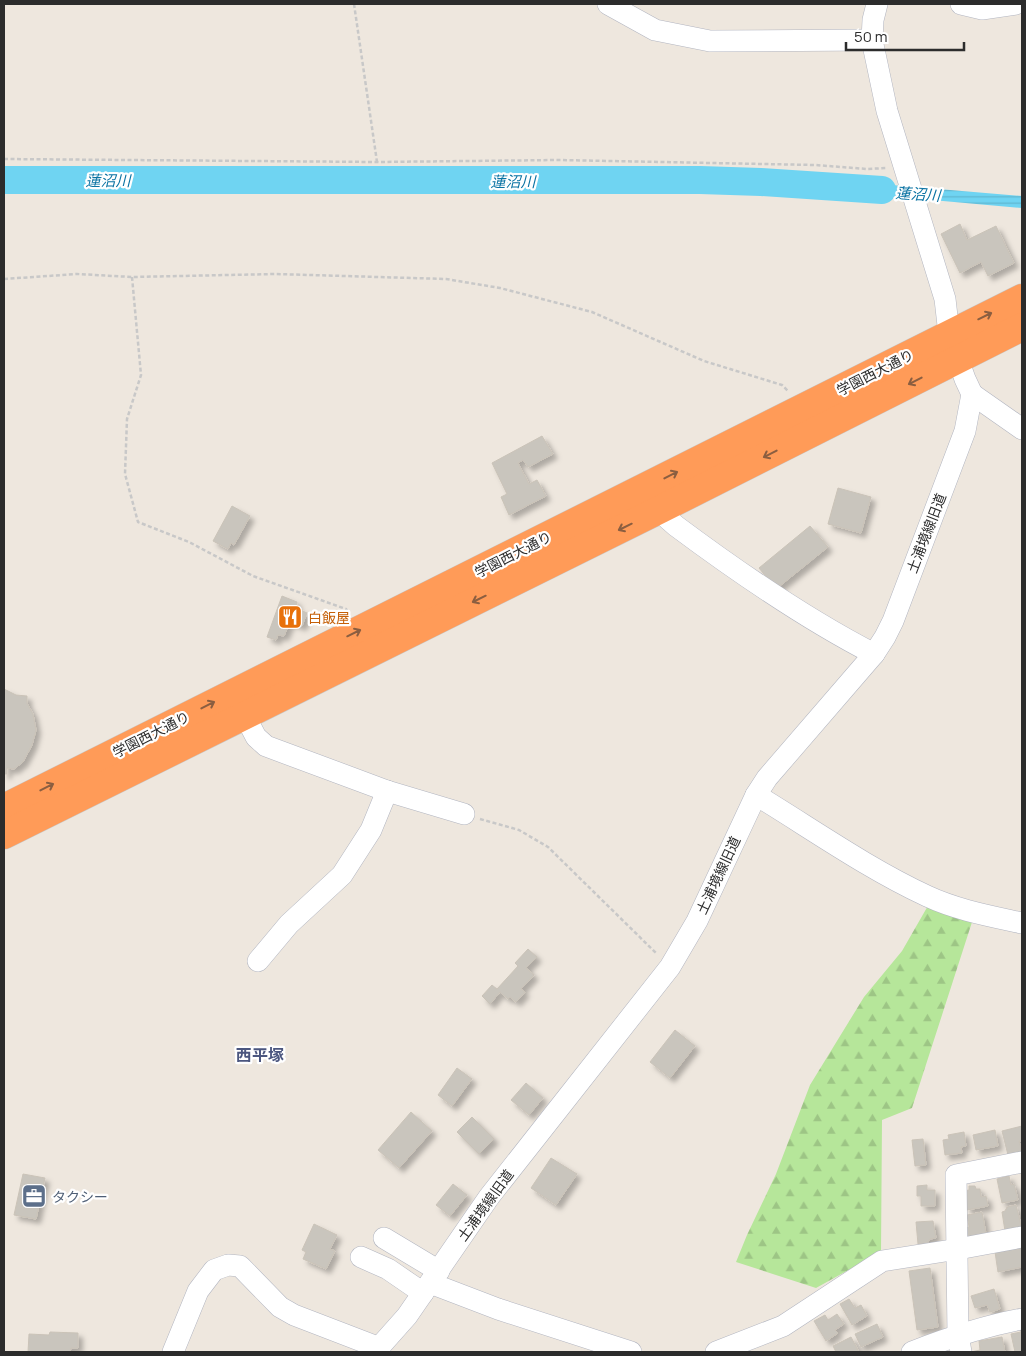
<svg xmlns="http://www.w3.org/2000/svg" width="1026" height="1356" font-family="Manrope,'Noto Sans JP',sans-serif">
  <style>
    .forest { fill: url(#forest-firs) }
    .water { fill: url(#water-rules) }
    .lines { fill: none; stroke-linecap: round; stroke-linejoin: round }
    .river { stroke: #6fd4f2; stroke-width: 28 }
    .building { fill: #c9c5bd; stroke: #cac3b8; filter: url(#shadow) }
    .minor-casing { stroke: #b2b5c0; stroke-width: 22 }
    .highway-casing { stroke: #c8c8c8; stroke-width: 29 }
    .path { stroke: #c8c8c8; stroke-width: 2.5; stroke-dasharray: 4 2.5; stroke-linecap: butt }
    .minor { stroke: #fff; stroke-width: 21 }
    .highway { stroke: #ff9b58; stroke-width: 28 }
    .oneway { stroke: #8b5e40 }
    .labels { text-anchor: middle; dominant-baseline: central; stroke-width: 4.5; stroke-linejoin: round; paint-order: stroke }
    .street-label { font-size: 14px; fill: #2c2c2c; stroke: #fff }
    .food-label { font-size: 14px; fill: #c56008; stroke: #fff; text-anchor: start }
    .service-label { font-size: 14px; fill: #4e5e75; stroke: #fff; text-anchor: start }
    .water-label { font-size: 15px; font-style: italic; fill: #0a73a3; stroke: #fff }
    .quarter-label { font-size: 16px; font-weight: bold; fill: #4b567f; stroke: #fff }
  </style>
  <defs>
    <pattern id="forest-firs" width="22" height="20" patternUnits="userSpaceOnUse" patternTransform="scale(1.25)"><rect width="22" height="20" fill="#b6e69a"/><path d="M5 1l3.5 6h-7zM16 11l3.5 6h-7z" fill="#9dc585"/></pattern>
    <pattern id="water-rules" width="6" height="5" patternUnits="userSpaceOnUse" patternTransform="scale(1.25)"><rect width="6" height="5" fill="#6fd4f2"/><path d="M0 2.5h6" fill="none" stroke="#60b6d0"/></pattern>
    <filter id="shadow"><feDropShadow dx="4.5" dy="4.5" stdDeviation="2.5" flood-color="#0004"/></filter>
  </defs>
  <rect width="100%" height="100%" fill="#eee7de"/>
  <polygon class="forest" points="929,904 973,919 912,1108 882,1120 881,1252 816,1288 736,1262 747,1235 776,1174 810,1085 864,997 902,951"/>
  <polygon class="water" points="844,181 1022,196 1022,208 843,192"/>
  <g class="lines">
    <polyline class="river" points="4,180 700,180 761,182 882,190"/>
  </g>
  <g class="building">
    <polygon points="960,224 967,240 996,226 1014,263 988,276 981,262 960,273 941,234"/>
    <polygon points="542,436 553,454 528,467 523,460 518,463 529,484 537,480 546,496 509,515 501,497 507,494 492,463"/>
    <polygon points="838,488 871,497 861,533 828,524"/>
    <polygon points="232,506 250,516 234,545 231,543 228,549 213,541"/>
    <polygon points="810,526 828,547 776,589 759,568"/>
    <polygon points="282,596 297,602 296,608 307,613 302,626 290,622 284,636 278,635 276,640 267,637"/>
    <polygon points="4,689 16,695 27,696 27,703 33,714 36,730 32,745 23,762 14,769 7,768 7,774 4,774"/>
    <polygon points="528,949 537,957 526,968 534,975 521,989 525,992 516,1002 510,997 508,999 500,992 490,1004 482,996 492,985 497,989 518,966 515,963"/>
    <polygon points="675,1030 695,1046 670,1078 650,1062"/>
    <polygon points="457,1068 472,1079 452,1106 438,1095"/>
    <polygon points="526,1083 543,1098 529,1115 511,1100"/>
    <polygon points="411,1112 432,1131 399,1168 378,1150"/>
    <polygon points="472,1117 494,1139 479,1154 457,1132"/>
    <polygon points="1022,1126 1022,1141 1019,1141 1022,1151 1008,1155 1002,1131"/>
    <polygon points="995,1130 998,1146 976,1150 973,1135"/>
    <polygon points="964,1132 966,1146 961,1147 962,1153 945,1155 943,1140 949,1139 948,1135"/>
    <polygon points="923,1139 926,1165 915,1166 912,1140"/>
    <polygon points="551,1158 577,1174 556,1205 531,1188"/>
    <polygon points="23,1174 45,1178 36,1219 14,1215"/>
    <polygon points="1009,1176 1011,1185 1014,1184 1018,1200 1002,1203 997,1179"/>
    <polygon points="453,1184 467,1195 450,1216 436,1205"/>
    <polygon points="927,1185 927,1190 935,1190 935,1206 921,1206 921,1196 917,1196 917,1186"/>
    <polygon points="969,1186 975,1186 976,1189 980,1189 981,1197 986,1196 988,1206 967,1210 964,1191 969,1190"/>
    <polygon points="1016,1205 1022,1229 1005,1231 1002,1212 1005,1211 1007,1207"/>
    <polygon points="982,1212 986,1234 967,1237 966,1228 969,1227 967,1215"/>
    <polygon points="933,1221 936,1238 930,1239 927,1244 918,1244 916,1222"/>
    <polygon points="314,1224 337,1235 330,1249 335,1251 326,1269 303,1259 306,1252 302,1250"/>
    <polygon points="1022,1247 1022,1267 998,1272 995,1252"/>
    <polygon points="930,1268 938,1327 917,1330 909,1271"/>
    <polygon points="994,1289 1000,1309 990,1312 987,1305 975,1308 971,1296"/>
    <polygon points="849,1299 855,1308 861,1305 867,1316 852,1325 840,1304"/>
    <polygon points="837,1314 844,1324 835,1330 838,1333 826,1341 814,1321 825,1315 828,1320"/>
    <polygon points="877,1324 883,1337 861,1347 855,1334"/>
    <polygon points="1020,1328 1022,1328 1022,1352 1015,1352 1011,1334 1021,1332"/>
    <polygon points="50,1332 78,1333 78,1348 71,1348 70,1352 28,1352 29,1334 49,1335"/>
    <polygon points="851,1337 859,1352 836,1352 833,1346"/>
    <polygon points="1002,1337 1005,1352 971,1352 980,1350 979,1341"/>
  </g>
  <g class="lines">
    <defs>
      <g id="minor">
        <polyline points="608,4 655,30 710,41 872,40"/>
        <polyline points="961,4 982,9 1016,4"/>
        <polyline points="972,394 1022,429"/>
        <path d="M 661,509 L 668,519 L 676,526 C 739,573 804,618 874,654"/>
        <polyline points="245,716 256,737 266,746 387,791 464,814"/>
        <path d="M 756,795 C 812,829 867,868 927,896 C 957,910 990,916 1022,923"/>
        <polyline points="258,961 289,924 342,875 371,830 387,791"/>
        <polyline points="384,1238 439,1271"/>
        <polyline points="361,1257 388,1269 423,1293"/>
        <polyline points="430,1283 498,1309 631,1352"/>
        <polyline points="173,1352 198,1291 214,1270 228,1265 240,1266 280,1307 294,1315 380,1348"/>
        <polyline points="375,1352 407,1316 489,1197 670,967 697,921 756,795 767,778 874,654 885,637 893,621 965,431 972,394 965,379 949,334 945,299 887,111 872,40 873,20 877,4"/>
        <polyline points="716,1352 783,1326 882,1261 958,1249 1022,1237"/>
        <path d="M 912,1352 C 948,1338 984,1326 1022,1319"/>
        <polyline points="961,1352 958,1335 956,1175 1022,1162"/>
      </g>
      <g id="highway">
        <polyline points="4,808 1022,298"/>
        <polyline points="4,835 661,509 1022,327"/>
      </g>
    </defs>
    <use href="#minor" class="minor-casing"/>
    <use href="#highway" class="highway-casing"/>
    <g class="path">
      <polyline points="354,4 377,162"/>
      <polyline points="4,159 377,162 558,160 815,165 867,169 887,168"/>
      <polyline points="132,277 141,375 127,419 125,474 138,522 189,542 253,576 346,609 348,612"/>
      <polyline points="4,279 77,274 132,277 276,274 446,279 500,288 592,312 704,361 782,385 789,392"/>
      <polyline points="480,819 519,830 548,847 657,954"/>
    </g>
    <use href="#minor" class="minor"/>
    <use href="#highway" class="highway"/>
  </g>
  <defs><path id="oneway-shaft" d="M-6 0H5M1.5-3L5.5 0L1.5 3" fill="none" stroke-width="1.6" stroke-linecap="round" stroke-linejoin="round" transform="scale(1.25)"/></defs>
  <g class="oneway">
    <use href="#oneway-shaft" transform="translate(985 316) rotate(-26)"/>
    <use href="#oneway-shaft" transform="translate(915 381) rotate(153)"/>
    <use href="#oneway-shaft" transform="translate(770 454) rotate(153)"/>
    <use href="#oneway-shaft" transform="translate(671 475) rotate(-27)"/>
    <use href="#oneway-shaft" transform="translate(625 527) rotate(154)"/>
    <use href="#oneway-shaft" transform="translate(479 599) rotate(154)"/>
    <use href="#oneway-shaft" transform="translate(354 633) rotate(-26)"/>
    <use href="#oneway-shaft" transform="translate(208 705) rotate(-27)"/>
    <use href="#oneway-shaft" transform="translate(47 787) rotate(-27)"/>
  </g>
  <defs>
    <symbol id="restaurant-square" viewBox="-11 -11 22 22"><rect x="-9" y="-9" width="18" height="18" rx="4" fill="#e8710a" stroke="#fff"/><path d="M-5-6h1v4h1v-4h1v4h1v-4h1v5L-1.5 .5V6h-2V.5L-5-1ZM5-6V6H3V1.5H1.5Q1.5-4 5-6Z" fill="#fff"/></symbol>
    <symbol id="office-square" viewBox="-11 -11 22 22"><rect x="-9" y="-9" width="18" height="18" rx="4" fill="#5c6f8a" stroke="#fff"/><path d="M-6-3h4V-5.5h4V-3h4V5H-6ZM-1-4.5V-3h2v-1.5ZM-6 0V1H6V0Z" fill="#fff"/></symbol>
  </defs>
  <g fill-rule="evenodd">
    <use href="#restaurant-square" x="276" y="603" width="28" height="28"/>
    <use href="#office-square" x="20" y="1182" width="28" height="28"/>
  </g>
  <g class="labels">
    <g class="street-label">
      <text transform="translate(875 372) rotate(-27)">学園西大通り</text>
      <text transform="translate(926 533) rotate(-69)">土浦境線旧道</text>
      <text transform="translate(513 554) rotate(-27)">学園西大通り</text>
      <text transform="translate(151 734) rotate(-27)">学園西大通り</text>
      <text transform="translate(718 875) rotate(-65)">土浦境線旧道</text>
      <text transform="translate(485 1205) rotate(-54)">土浦境線旧道</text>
    </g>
    <g class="food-label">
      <text x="308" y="617">白飯屋</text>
    </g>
    <g class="service-label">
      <text x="52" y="1196">タクシー</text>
    </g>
    <g class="water-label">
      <text x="108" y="180">蓮沼川</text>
      <text x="513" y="181">蓮沼川</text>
      <text transform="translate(918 194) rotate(4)">蓮沼川</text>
    </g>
    <g class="quarter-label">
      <text x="260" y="1055">西平塚</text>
    </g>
  </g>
  <rect width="1026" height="1356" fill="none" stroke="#2c2c2c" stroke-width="10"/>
  <path d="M846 42v8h118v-8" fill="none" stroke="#2c2c2c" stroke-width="2.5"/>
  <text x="854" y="42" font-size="15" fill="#2c2c2c" stroke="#ffffff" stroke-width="4" paint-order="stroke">50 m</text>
</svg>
